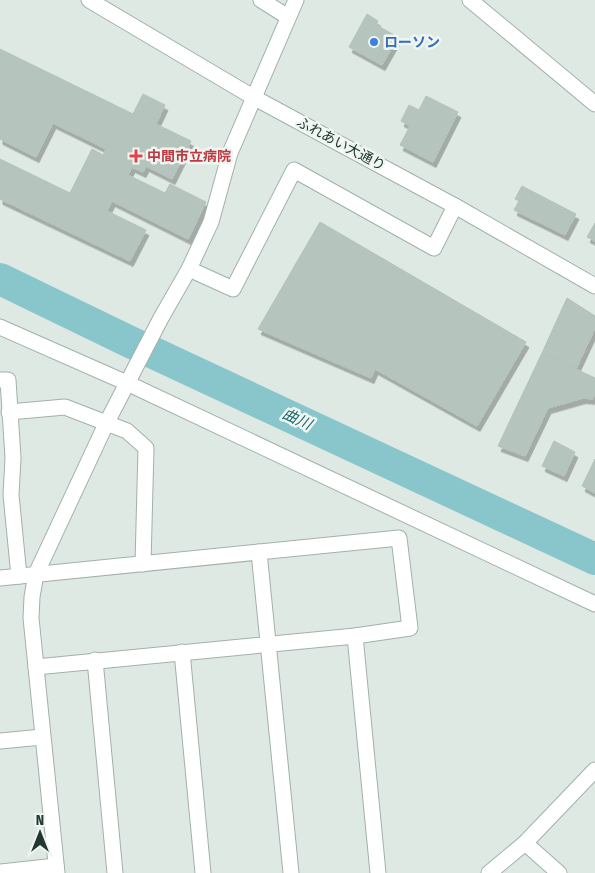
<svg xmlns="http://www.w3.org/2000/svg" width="595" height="873" font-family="'Fira Sans Condensed','Noto Sans JP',sans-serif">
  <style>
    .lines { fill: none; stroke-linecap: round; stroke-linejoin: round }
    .river { stroke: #89c6cc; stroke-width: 32 }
    .building { fill: #b5c4bd; stroke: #b2c3bb; filter: url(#shadow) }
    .minor-casing { stroke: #a2b0ab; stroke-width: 17 }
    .minor { stroke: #fff; stroke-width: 15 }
    .shop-dot { fill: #3f7fe0; stroke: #eff6f2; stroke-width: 2 }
    .health-dot { fill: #e0444e; stroke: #eff6f2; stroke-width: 2 }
    .labels { text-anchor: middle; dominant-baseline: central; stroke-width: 5; stroke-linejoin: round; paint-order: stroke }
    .shop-label { font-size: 14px; font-weight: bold; fill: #366cbe; stroke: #eff6f2; text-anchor: start }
    .street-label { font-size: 14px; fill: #213831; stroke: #eff6f2 }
    .health-label { font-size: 14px; font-weight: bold; fill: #be3a42; stroke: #eff6f2; text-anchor: start }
    .water-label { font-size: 15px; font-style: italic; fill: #1f6871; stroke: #eff6f2 }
  </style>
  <defs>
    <filter id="shadow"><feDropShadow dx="3" dy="5.5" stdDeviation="0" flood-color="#0004"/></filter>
  </defs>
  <rect width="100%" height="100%" fill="#dfe9e4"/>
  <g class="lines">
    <polyline class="river" points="0,279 128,341 595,559"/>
  </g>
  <g class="building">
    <polygon points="367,14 378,21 376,25 398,37 382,65 349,47"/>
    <polygon points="0,49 133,114 143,94 165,105 156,124 191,141 172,179 146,166 143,172 132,167 128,175 165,193 170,184 206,202 188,239 112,201 107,211 146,230 130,261 0,199 0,159 70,193 92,149 103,155 106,149 53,123 36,157 0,139"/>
    <polygon points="426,96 458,112 433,162 400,145 410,126 401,121 409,105 419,110"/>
    <polygon points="522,186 576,214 565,235 514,210 519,201 515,199"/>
    <polygon points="320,222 526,342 477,426 375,369 371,378 258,329"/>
    <polygon points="595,223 595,241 587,237"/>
    <polygon points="567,298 595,316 595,328 576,369 542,353"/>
    <polygon points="542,353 595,378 595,393 593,399 583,398 548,408 525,456 498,446"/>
    <polygon points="554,441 575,452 564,476 542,466"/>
    <polygon points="595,459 595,493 582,486"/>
  </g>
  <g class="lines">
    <defs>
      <g id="minor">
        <polyline points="89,0 253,97 455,206 595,286"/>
        <polyline points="261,0 288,17"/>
        <polyline points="470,0 595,104"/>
        <polyline points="189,269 233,289 294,170 434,248 455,206"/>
        <polyline points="0,327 127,383 595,604"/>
        <polyline points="0,380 8,380 13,458 11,495 19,576"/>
        <polyline points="9,412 65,407 127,431 146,448 143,564"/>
        <polyline points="259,552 291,873"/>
        <polyline points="0,578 399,538 410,628 355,636 36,667"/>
        <polyline points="355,636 378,873"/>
        <polyline points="182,652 203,873"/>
        <polyline points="95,660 115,873"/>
        <polyline points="0,741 42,737"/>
        <polyline points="525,843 559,873"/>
        <polyline points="0,872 56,866"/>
        <polyline points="57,873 31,618 32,597 36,574 106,424 161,318 189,269 211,222 230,153 296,0"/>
        <polyline points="489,873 525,843 595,770"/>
      </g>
    </defs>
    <use href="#minor" class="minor-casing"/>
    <use href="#minor" class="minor"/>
  </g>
  <circle class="shop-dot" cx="374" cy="42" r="5"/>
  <path class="health-dot" d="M133.5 148.5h5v5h5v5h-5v5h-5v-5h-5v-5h5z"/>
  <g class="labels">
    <g class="shop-label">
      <text x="384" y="42">ローソン</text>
    </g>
    <g class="street-label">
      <text transform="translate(341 144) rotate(28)">ふれあい大通り</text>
    </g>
    <g class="health-label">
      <text x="147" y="156">中間市立病院</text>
    </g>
    <g class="water-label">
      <text transform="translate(297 419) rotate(25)">曲川</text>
    </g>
  </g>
  <g transform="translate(40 833)" stroke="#eff6f2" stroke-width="4" paint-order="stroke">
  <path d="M0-4L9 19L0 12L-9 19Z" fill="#213831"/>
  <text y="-8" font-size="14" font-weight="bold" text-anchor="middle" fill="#213831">N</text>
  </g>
</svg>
